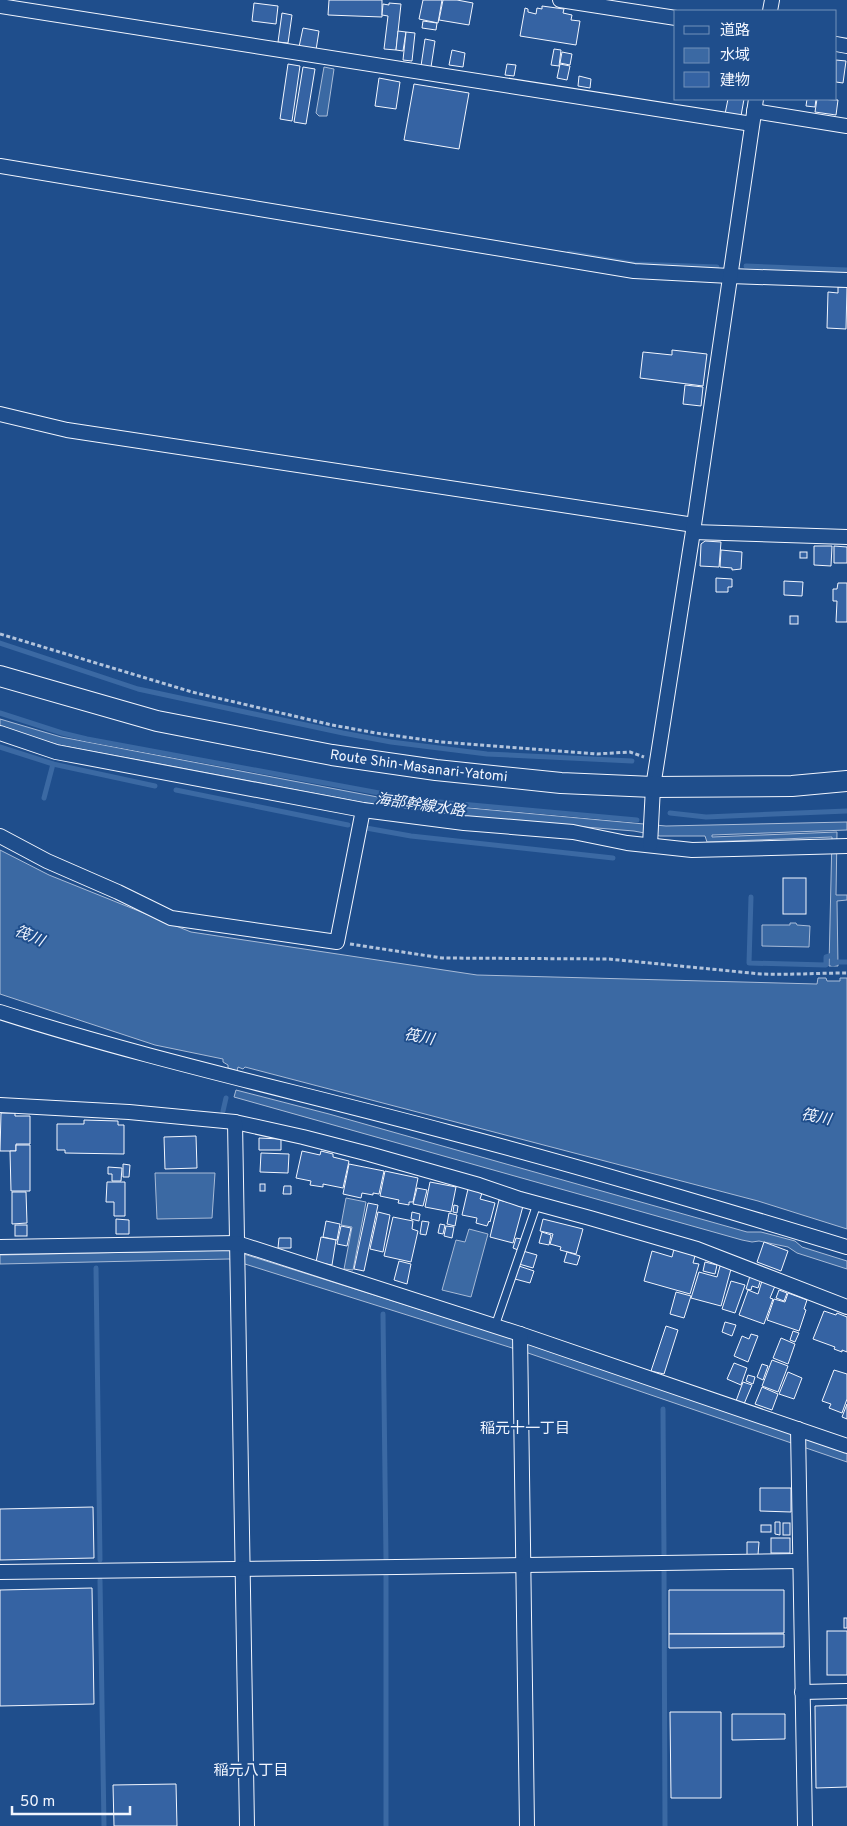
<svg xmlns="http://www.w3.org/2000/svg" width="847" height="1826" font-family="Overpass,'Noto Sans JP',sans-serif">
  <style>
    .water { fill: #3b69a3; stroke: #a8bbd7 }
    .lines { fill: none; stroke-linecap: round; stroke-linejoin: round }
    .stream { stroke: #3b69a3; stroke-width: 5 }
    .building { fill: #3563a3; stroke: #f2f6ff }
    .service-casing { stroke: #f2f6ff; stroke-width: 9 }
    .minor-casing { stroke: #f2f6ff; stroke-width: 16 }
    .secondary-casing { stroke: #f2f6ff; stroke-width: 22 }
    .path { stroke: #b3c4dc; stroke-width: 3; stroke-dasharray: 4 2.5; stroke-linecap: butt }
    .service { stroke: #1f4e8c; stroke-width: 7 }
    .minor { stroke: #1f4e8c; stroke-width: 14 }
    .secondary { stroke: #1f4e8c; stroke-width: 20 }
    .labels { text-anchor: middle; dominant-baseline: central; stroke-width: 4; stroke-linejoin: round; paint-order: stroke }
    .street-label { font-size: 14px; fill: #f2f6ff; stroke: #1f4e8c }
    .water-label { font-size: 15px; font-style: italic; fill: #f2f6ff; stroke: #1f4e8c }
    .neighbourhood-label { font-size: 15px; fill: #f2f6ff; stroke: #1f4e8c }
  </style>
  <rect width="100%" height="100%" fill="#1f4e8c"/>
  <g class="water">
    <polygon points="324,67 334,69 327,116 319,116 316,113"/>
    <polygon points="0,719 61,737 404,802 666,826 847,822 847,830 712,835 712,837 837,832 836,895 847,895 847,900 837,901 838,966 829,966 832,837 707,842 705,836 660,836 634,831 424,814 59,745 0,728"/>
    <polygon points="0,850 49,875 191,932 477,975 817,984 818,978 826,978 827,981 840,981 840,978 847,978 847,1229 758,1201 245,1067 243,1069 238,1067 237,1071 228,1068 228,1065 223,1062 223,1059 155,1045 0,994"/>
    <polygon points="790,923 796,923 797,925 810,926 809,947 762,946 762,925 790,925"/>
    <polygon points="236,1090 329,1114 747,1232 761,1232 795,1241 802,1247 847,1261 847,1269 797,1253 788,1247 759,1241 752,1242 742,1240 234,1097"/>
    <polygon points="155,1173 215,1173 212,1218 157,1219"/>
    <polygon points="346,1198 366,1202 353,1270 344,1269 352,1227 341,1225"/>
    <polygon points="469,1229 488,1234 471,1297 442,1290 456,1240 465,1242"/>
    <polygon points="231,1250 511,1338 806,1439 847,1453 847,1462 528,1353 229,1259 0,1264 0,1255"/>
  </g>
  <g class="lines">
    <g class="stream">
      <polyline points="569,253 634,264 717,267"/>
      <polyline points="746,266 847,270"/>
      <polyline points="0,643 138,689 343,733 391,742 487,754 632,761"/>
      <polyline points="0,713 62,733 87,739 417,800 637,820"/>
      <polyline points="0,747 53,764 155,786"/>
      <polyline points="176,790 348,825"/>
      <polyline points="44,798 53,764"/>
      <polyline points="670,813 706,817 847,811"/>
      <polyline points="366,828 411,836 613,858"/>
      <polyline points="751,897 749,963 826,965 826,957 833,955"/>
      <polyline points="833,964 838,962 847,962"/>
      <polyline points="223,1111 226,1098"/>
      <polyline points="96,1268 100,1560"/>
      <polyline points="383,1314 386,1559"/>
      <polyline points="663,1409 664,1555"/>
      <polyline points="664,1568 665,1826"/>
      <polyline points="386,1575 386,1826"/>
      <polyline points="100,1580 104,1826"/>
    </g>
  </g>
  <g class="building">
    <polygon points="329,0 382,0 382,17 328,15"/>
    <polygon points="423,0 442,0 438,23 419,19"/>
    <polygon points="443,0 457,0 473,3 469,25 439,20"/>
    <polygon points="254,3 278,6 276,24 252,21"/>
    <polygon points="389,3 401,4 396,50 384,49 388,16 382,15 383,4 389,5"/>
    <polygon points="542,6 564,9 563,13 572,15 571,20 580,21 576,45 520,36 525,8 528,9 528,12 536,14 537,8 542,9"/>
    <polygon points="282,13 292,15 288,43 278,42"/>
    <polygon points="423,21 437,23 436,30 422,28"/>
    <polygon points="303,28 319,31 316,50 299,47"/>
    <polygon points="398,31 406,32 403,51 396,50"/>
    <polygon points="406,32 415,33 412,61 403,60"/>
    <polygon points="425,39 435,41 431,67 421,66"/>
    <polygon points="554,49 561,50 559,66 551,65"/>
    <polygon points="452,50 465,53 463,67 449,65"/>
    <polygon points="562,52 572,54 570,65 560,63"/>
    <polygon points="836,60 846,61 843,83 836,82"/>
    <polygon points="288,64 300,66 292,121 280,119"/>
    <polygon points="507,64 516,65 514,76 505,75"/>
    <polygon points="560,64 570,66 567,80 557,78"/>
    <polygon points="303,67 315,69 306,124 294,122"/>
    <polygon points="579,76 591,79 590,88 578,86"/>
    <polygon points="379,78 400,82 396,109 375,106"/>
    <polygon points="414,84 469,93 459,149 404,140"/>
    <polygon points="728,99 744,99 741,116 725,114"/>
    <polygon points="807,99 816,99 815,107 806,106"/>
    <polygon points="817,99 838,100 836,115 815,112"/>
    <polygon points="838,287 847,287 846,329 827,328 828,292 838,293"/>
    <polygon points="672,350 707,354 703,386 640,378 643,352 672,355"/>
    <polygon points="685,385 703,387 701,406 683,404"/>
    <polygon points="705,541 721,542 719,567 700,566 701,544"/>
    <polygon points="814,546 832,546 831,566 814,565"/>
    <polygon points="834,546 847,547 847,563 834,563"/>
    <polygon points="721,550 742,552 741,569 732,570 732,568 720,567"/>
    <rect x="800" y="552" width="7" height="6"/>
    <polygon points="716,578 732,579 732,587 728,587 728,592 716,592"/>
    <polygon points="784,581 803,582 802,596 784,595"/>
    <polygon points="838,583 847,583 847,622 836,622 837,601 833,601 833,589 837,589"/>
    <rect x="790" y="616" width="8" height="8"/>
    <rect x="783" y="878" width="23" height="36"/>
    <polygon points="1,1113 15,1113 15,1116 30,1116 30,1144 16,1144 16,1151 0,1151"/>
    <polygon points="84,1120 118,1121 118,1125 124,1125 124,1154 65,1153 65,1150 57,1150 57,1124 84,1124"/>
    <polygon points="196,1136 197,1168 165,1169 164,1137"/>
    <polygon points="259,1138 281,1139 281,1150 259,1150"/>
    <polygon points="16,1145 30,1145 30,1191 11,1191 10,1151 16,1151"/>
    <polygon points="302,1151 320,1155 321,1151 333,1154 333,1157 349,1161 343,1188 323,1184 323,1187 310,1185 311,1181 296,1178"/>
    <polygon points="261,1153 289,1154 288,1173 260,1172"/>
    <polygon points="123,1164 130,1165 129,1177 123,1177"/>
    <polygon points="349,1164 384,1171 379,1194 373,1193 373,1195 362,1193 361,1198 343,1194"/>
    <polygon points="108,1167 122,1168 121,1181 112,1181 112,1174 108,1174"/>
    <polygon points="385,1171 418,1178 413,1202 409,1202 409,1205 398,1203 399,1200 380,1196"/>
    <polygon points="107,1182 125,1182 125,1216 114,1216 114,1202 106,1202"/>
    <polygon points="430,1182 456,1187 451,1212 425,1207"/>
    <rect x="260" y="1184" width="5" height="7"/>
    <polygon points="284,1186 291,1186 291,1194 283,1194"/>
    <polygon points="417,1188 427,1190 423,1206 413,1204"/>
    <polygon points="468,1189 482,1193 480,1199 495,1203 490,1222 489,1221 487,1226 476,1223 477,1218 462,1215"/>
    <polygon points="12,1192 26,1192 27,1223 12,1224"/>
    <polygon points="499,1200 523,1206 513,1243 490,1237"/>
    <polygon points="368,1203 378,1205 364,1271 354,1269"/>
    <polygon points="454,1205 458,1206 457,1213 453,1212"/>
    <polygon points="378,1212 390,1215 383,1252 370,1249"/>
    <polygon points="412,1212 420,1214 419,1221 411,1219"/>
    <polygon points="449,1213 457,1215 455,1226 447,1224"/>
    <polygon points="393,1217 413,1221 412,1229 418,1231 411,1262 384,1256"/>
    <polygon points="116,1219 129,1220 129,1234 116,1234"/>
    <polygon points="543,1219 583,1229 576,1254 560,1250 561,1247 550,1244 553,1234 540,1231"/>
    <polygon points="326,1221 340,1224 337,1240 323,1237"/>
    <polygon points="422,1221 429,1222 426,1235 420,1234"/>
    <polygon points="440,1224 445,1225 443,1234 438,1233"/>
    <rect x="15" y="1225" width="12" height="11"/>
    <polygon points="341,1226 351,1228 347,1246 337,1244"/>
    <polygon points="446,1226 454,1227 452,1238 444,1236"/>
    <polygon points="542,1232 551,1235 549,1245 539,1243"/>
    <polygon points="321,1237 336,1240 332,1265 316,1262"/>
    <polygon points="279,1238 291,1238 291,1248 278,1248"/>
    <polygon points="516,1238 521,1239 518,1250 513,1248"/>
    <polygon points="764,1242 788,1251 781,1271 757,1262"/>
    <polygon points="674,1249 695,1256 693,1263 699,1264 690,1294 644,1281 652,1251 672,1257"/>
    <polygon points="523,1251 537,1255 533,1268 519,1264"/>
    <polygon points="567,1252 580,1256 577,1265 564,1262"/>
    <polygon points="399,1261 411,1264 407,1284 394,1280"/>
    <polygon points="705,1262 717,1265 715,1274 703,1271"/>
    <polygon points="519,1266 534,1271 530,1283 515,1279"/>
    <polygon points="720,1266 731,1269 721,1306 691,1298 699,1272 717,1277"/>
    <polygon points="750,1276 761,1279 758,1288 752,1286 751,1290 746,1289"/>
    <polygon points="731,1281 745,1285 735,1313 722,1309"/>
    <polygon points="762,1281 775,1286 770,1298 773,1299 764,1324 739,1315 748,1290 758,1294"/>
    <polygon points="779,1290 787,1293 784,1301 776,1298"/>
    <polygon points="676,1292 691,1296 684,1318 670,1314"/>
    <polygon points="788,1293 807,1300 804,1309 806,1310 799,1331 767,1320 774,1299 785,1302"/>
    <polygon points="824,1311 836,1315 837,1313 847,1317 847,1352 842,1350 842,1352 834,1349 835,1347 813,1339"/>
    <polygon points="725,1322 736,1325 732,1336 722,1332"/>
    <polygon points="666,1326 678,1330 664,1374 651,1371"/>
    <polygon points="793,1331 799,1333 795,1342 790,1340"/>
    <polygon points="751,1334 758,1336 748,1362 734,1356 742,1336 749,1339"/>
    <polygon points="781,1338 795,1344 788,1364 773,1358"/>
    <polygon points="772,1360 788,1366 778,1392 762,1386"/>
    <polygon points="734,1363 747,1368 741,1385 727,1379"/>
    <polygon points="762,1364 768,1366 763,1380 757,1377"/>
    <polygon points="834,1370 847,1374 847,1399 842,1413 829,1408 831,1404 822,1401"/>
    <polygon points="788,1372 802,1378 794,1399 779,1394"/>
    <polygon points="748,1375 755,1377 753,1384 746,1381"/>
    <polygon points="743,1382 752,1385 744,1404 736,1401"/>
    <polygon points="762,1387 778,1394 772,1410 755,1404"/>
    <polygon points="847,1404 847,1419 842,1417"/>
    <polygon points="760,1488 791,1488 791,1512 760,1511"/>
    <polygon points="93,1507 94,1558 0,1560 0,1509"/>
    <polygon points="775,1522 780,1522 780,1535 775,1534"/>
    <rect x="783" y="1523" width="7" height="12"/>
    <rect x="761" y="1525" width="10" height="7"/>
    <rect x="771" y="1538" width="19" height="15"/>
    <polygon points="747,1542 759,1542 758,1555 747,1555"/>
    <polygon points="92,1588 94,1704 0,1706 0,1590"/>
    <polygon points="669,1590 784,1590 784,1633 669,1634"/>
    <rect x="844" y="1618" width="3" height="10"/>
    <rect x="827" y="1631" width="20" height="44"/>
    <polygon points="669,1634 784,1634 784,1647 669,1648"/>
    <polygon points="847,1705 847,1787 816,1788 815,1706"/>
    <polygon points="670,1712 721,1712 721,1798 671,1798"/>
    <polygon points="732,1714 785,1714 785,1739 732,1740"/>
    <polygon points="176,1784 177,1826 114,1826 113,1785"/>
  </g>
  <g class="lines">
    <defs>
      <polyline id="service" points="495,1326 537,1204"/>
      <g id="minor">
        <polyline points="560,0 676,18"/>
        <polyline points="0,6 752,124"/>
        <polyline points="770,11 772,0"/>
        <polyline points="836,44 847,46"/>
        <polyline points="754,111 847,126"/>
        <polyline points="0,166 634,271 730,276 847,280"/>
        <polyline points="0,414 67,430 694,525"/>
        <polyline points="693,532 847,537"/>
        <polyline points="0,733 56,752 363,810 464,823 573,832 627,843 692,850 847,846"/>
        <polyline points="0,836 47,861 118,892 171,918 337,942 363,810"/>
        <polyline points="650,845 653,787 694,525 756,99"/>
        <path d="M 0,1012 C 147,1059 299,1092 448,1132 C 582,1167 715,1207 847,1247"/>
        <polyline points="0,1105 129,1112 235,1122 303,1137 369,1154 479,1185 520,1199 590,1218 697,1249 847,1307"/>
        <polyline points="235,1122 247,1826"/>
        <polyline points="0,1247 237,1243 520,1334 847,1446"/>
        <polyline points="520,1334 527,1826"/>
        <polyline points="798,1429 805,1826"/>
        <path d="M 0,1572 C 267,1570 533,1564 800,1561"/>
        <polyline points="802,1692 847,1691"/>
      </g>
      <g id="secondary">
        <path id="s1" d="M 0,676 L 157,721 L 332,755 L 436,770 L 561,783 L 653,787 L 792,786 L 847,781"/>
      </g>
    </defs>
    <use href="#service" class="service-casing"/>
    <use href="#minor" class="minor-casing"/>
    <use href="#secondary" class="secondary-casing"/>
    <g class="path">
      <polyline points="0,634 192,692 332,725 376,733 441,742 597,754 630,752 644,757"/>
      <path d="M 350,944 L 442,958 L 609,959 L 761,974 C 790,975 818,973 847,973"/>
    </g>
    <use href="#service" class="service"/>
    <use href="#minor" class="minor"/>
    <use href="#secondary" class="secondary"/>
  </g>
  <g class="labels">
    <g class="street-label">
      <text stroke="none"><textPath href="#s1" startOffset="429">Route Shin-Masanari-Yatomi</textPath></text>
    </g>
    <g class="water-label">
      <text transform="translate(420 806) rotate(8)">海部幹線水路</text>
      <text transform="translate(29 937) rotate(23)">筏川</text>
      <text transform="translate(419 1038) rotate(11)">筏川</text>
      <text transform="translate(816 1118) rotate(11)">筏川</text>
    </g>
    <g class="neighbourhood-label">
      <text x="525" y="1429">稲元十一丁目</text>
      <text x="251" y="1771">稲元八丁目</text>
    </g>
  </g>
  <rect x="674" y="10" width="162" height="90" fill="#1f4e8c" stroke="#7391ba"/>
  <rect x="684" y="26" width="25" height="8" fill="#1f4e8c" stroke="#7391ba"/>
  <text x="720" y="35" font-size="15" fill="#f2f6ff">道路</text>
  <rect x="684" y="48" width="25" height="15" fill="#3b69a3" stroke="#7391ba"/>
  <text x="720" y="60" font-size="15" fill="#f2f6ff">水域</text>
  <rect x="684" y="72" width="25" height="15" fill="#3563a3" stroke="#7391ba"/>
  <text x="720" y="85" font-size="15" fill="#f2f6ff">建物</text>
  <path d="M12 1806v8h118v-8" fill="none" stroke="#f2f6ff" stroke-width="2.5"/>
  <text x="20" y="1806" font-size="15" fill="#f2f6ff" stroke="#1f4e8c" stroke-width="4" paint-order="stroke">50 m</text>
</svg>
